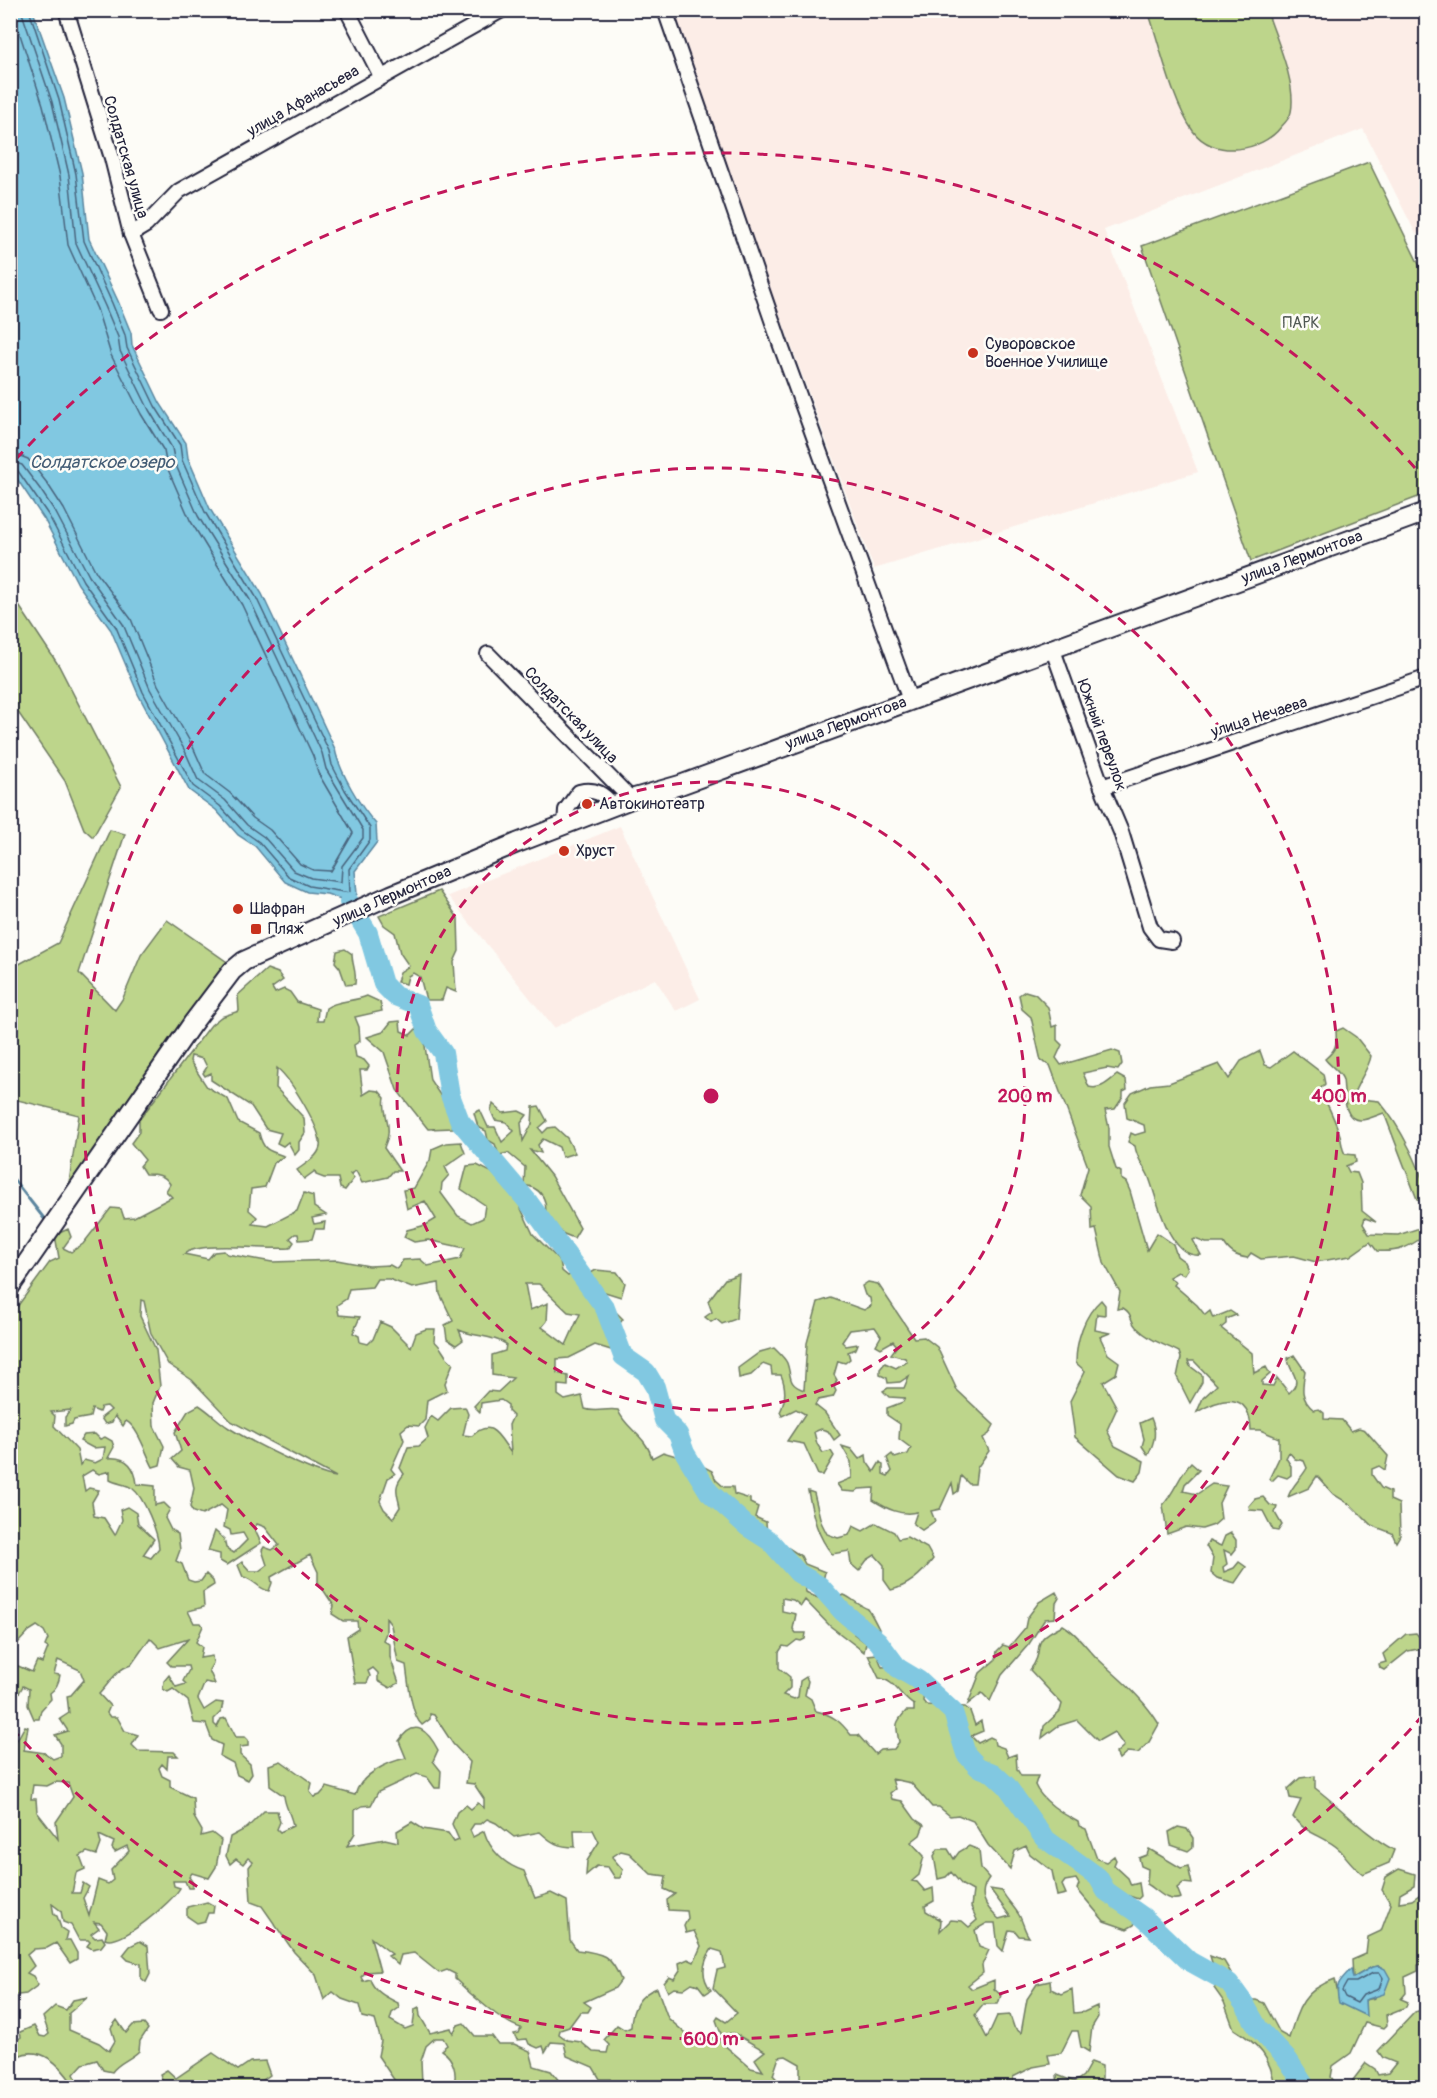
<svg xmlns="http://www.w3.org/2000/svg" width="1437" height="2098" font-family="Pangolin,sans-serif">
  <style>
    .built { fill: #fcede7 }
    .green { fill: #bdd58b; stroke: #707c63; stroke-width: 1.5; fill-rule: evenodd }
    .water { fill: #81c8e1; stroke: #5b869f; stroke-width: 1.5 }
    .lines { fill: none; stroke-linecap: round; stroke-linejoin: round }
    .shore { stroke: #48647d; stroke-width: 1.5 }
    .stream { stroke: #5b869f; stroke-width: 3 }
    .river { stroke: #81c8e1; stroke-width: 20 }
    .minor-casing { stroke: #22223b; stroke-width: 18 }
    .major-casing { stroke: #22223b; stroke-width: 22 }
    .minor { stroke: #fdfcf7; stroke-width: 14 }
    .major { stroke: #fdfcf7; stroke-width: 18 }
    .ring { fill: none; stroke: #c2185b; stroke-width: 3; stroke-dasharray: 10 8 }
    .poi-dot { fill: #c8321e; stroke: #fdfcf7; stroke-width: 2 }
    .labels { text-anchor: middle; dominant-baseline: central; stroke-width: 5; stroke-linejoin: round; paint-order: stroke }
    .street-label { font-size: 16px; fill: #22223b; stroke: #fdfcf7 }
    .park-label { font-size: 16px; fill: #505853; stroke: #fdfcf7 }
    .poi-label { font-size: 16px; fill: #22223b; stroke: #fdfcf7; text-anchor: start }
    .water-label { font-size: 18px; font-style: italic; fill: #435c75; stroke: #fdfcf7 }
    .centre { fill: #c2185b; stroke: #fdfcf7; stroke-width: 3 }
    .ring-label { font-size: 18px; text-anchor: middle; font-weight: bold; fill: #c2185b; stroke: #fdfcf7; stroke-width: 5; stroke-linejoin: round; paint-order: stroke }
  </style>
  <rect width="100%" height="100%" fill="#fdfcf7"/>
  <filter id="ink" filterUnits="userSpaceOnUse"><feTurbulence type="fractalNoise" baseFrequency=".0167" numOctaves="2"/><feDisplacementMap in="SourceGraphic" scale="12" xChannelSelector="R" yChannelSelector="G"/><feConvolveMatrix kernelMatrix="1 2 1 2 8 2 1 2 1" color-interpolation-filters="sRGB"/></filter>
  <g filter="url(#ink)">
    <g class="built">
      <polygon points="661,11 1426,11 1426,231 1416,234 1363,129 1104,230 1198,472 874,569 735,194"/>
      <polygon points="620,826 700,999 676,1011 655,979 554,1028 448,896"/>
    </g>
    <g class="green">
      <path d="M 1148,11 L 1267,11 C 1276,39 1297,83 1291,112 C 1290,118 1285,123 1281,127 C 1262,152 1213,159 1193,131 C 1172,102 1160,45 1148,11 Z"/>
      <polygon points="1369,162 1426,279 1426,494 1251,561 1142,246"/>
      <polygon points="10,592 59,666 121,787 93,837 84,829 65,781 11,702"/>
      <polygon points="110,830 125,834 79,973 115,1010 123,998 141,955 167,920 230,964 137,1086 68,1189 79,1115 13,1099 10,1086 10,969 58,943"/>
      <polygon points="439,891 458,918 459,951 454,962 456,992 446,988 442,1000 426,1000 420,977 413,973 408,976 406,984 397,982 400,972 409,966 400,953 395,933 384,925 379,916"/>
      <path d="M 345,949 L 352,954 C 352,965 357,972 355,984 L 346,985 L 340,968 L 335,962 L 337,951 Z"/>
      <path d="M 267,969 L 278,973 L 283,980 L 272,988 L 275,993 L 284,989 L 290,992 L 297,1002 L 318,1009 L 317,1021 L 323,1021 L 326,1008 C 337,1000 353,1002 367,996 L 380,1002 L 382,1011 L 355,1017 L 359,1027 L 360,1041 L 354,1045 L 356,1057 L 364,1060 L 369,1066 L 367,1070 L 360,1070 L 363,1095 L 371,1090 L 379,1091 L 385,1098 C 382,1111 390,1120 388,1134 C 388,1139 385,1143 384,1148 L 400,1171 L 393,1171 L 388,1177 L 362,1183 L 356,1171 L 350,1174 L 354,1178 L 345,1190 L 340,1188 L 338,1178 L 324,1178 L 316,1175 L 315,1171 L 304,1179 L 297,1170 C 305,1164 318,1157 320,1147 C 323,1131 290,1078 277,1068 L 276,1088 L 304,1118 L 305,1133 L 299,1142 L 299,1150 L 295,1155 L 288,1142 L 283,1146 L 277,1143 L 281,1133 L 266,1129 L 251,1106 L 211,1080 L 211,1073 L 205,1076 L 203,1073 L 207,1067 L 203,1059 L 191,1056 L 190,1061 L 207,1087 L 228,1099 L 238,1122 L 259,1133 C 263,1150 268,1151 284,1156 L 274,1163 L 265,1187 L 251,1189 L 249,1210 L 257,1217 L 252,1224 L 268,1226 L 297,1211 L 304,1193 L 313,1196 L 314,1207 L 326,1215 L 312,1218 L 314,1224 L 325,1222 L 324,1229 L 315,1229 L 312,1239 L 299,1240 L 298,1234 L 295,1234 L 290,1238 L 294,1242 L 290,1248 C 266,1250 200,1241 184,1254 L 208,1259 L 214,1252 L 224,1251 L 227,1254 L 272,1262 L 337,1260 L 369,1266 L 390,1265 L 397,1269 L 403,1260 L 420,1259 L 428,1266 L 460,1259 L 465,1248 L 428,1240 L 414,1242 L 404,1237 L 407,1230 L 426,1225 L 436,1219 L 425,1201 L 407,1209 L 403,1190 L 414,1188 L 430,1160 L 432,1149 L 446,1143 L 461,1142 L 465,1153 L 445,1167 L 449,1175 L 442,1183 L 441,1193 L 458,1216 L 472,1223 L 483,1218 L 485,1205 L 461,1189 L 467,1166 L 477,1165 L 491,1172 L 516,1198 L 533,1234 L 560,1261 L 562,1271 L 568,1276 L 582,1266 L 589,1274 L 596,1270 L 617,1272 L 625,1283 L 621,1297 L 602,1291 L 590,1297 L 605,1315 L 617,1313 L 623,1319 L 615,1330 L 620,1342 L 620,1359 L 614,1351 L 595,1345 L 569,1358 L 557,1359 L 557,1373 L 568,1376 L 568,1386 L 558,1385 L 558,1395 L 565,1400 L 582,1396 L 585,1409 C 596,1413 606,1408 618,1410 C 625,1429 646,1435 652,1458 L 663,1452 L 676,1456 L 692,1453 L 695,1462 L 712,1471 L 716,1480 L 724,1487 L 733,1487 L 734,1494 L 750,1499 L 750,1503 L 758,1507 L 755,1517 L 766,1522 L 767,1534 L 801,1556 L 805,1564 L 825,1572 L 823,1581 L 814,1585 L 808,1582 L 805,1586 L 806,1592 C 819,1600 831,1603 844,1595 C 853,1599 858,1605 868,1609 C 870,1612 879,1629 880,1631 L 873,1634 L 858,1627 L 854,1634 L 866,1643 L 864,1652 L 830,1626 L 805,1600 L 801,1606 L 793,1600 L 782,1598 L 782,1611 L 796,1614 L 793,1629 L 796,1633 L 806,1633 L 805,1639 L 801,1641 L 797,1640 L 788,1647 L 783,1646 L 779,1652 L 779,1668 L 790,1677 L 790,1688 L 783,1695 L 794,1699 L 798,1697 L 800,1681 L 806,1677 L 808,1681 L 805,1695 L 811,1699 L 816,1711 C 833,1715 840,1721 851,1735 L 858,1735 L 875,1754 L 880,1750 L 894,1749 L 899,1742 C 896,1725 894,1724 906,1711 L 914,1711 L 914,1705 C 901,1698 895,1680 879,1678 L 868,1655 L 877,1654 L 882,1667 C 894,1665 899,1674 906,1681 L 913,1682 L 924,1692 L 923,1701 L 926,1705 L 965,1707 L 970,1711 L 975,1725 L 981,1721 L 983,1731 L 971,1736 L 978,1743 L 990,1737 L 994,1739 L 995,1745 L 1004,1748 L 1008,1757 L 1016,1754 L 1017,1769 L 1021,1776 L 1038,1776 L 1035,1785 C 1041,1800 1064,1815 1078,1822 L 1079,1826 L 1086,1829 L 1097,1859 L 1106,1862 L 1114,1856 L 1116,1860 L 1114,1865 L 1128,1878 L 1131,1885 L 1139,1883 L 1141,1896 L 1138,1899 L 1129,1896 L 1126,1900 L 1138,1917 L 1134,1925 L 1127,1929 L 1104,1921 L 1077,1889 L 1079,1884 L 1076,1879 L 1065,1881 L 1062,1885 L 1066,1894 L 1057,1896 L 1052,1871 L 1030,1854 L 1026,1846 L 1015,1851 L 1010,1869 L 988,1845 L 973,1821 L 958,1815 L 950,1816 L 939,1807 L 932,1807 L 911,1783 L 892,1779 L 895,1789 L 890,1793 L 892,1799 L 902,1801 L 915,1819 L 924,1825 L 920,1835 L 911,1842 L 924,1856 L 919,1875 L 912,1881 L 917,1882 L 925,1891 L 933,1888 L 934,1901 L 925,1906 L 926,1911 L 941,1920 L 940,1931 L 951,1920 L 962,1921 L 969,1927 L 977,1920 L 971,1907 L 973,1891 L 962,1885 L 951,1872 L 946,1877 L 938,1879 L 934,1856 L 938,1849 L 948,1849 L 954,1859 L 959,1852 L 969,1846 L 979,1850 L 981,1869 L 989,1878 C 977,1894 985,1907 999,1919 L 1010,1916 L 990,1889 L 1002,1891 C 1007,1901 1014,1906 1019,1915 C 1023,1922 1024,1930 1029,1937 L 1019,1936 L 1015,1931 L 1009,1930 L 1003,1951 L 998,1946 L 995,1923 L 987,1923 L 975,1930 L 979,1946 L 989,1950 L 982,1965 L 983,1973 L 968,1985 L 972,1989 L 994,1980 L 994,1989 L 1001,1995 L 998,2004 L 984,2004 L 975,2015 L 987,2038 L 997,2016 L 1010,2015 L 1014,2027 L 1021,2033 L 1027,1999 L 1037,1984 L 1050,1981 L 1051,1989 L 1061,1994 L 1072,1989 L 1074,2013 L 1084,2012 L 1097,2006 L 1098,2017 L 1092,2027 L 1089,2052 L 1081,2047 L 1078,2031 L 1072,2031 L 1061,2053 L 1048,2055 L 1050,2064 L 1033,2067 L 1013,2077 L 1015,2087 L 800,2087 L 800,2064 L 786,2056 L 779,2057 L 773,2075 L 784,2087 L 614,2087 L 610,2079 L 600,2079 L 593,2067 L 567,2056 L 564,2043 L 551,2042 L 545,2052 L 543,2046 L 538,2048 L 529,2044 L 527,2039 L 517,2040 L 514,2034 L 519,2033 L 521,2028 C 504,2024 469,1993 455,1979 L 455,1974 L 447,1970 L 439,1973 L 414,1953 L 401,1955 L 398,1965 L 388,1956 L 392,1954 L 371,1938 L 380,1971 L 366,1972 L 361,1977 L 363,1981 L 370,1979 C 373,1991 388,1998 398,2003 L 399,2008 L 392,2013 L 390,2020 L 405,2029 L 413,2026 L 415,2009 L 419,2007 L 420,2016 L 430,2033 L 451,2028 L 453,2033 L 458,2025 L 464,2023 L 475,2036 L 492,2036 L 498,2044 L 514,2044 L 530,2051 L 534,2066 L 551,2071 L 560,2082 L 567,2081 L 579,2087 L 453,2087 C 458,2074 454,2058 441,2050 L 447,2045 L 443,2038 L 435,2038 L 426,2046 L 421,2061 L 422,2084 L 413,2087 L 399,2087 L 378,2056 L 381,2041 L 375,2020 L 362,2017 L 359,2005 L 342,1999 L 333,1992 L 324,2000 L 316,1975 L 294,1952 L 262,1906 L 251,1902 L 249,1867 L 253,1862 L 248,1858 L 243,1864 L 236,1859 L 230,1864 L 226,1856 L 230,1837 L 247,1828 L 264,1811 L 277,1811 L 280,1822 L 277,1829 L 280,1832 L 293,1826 C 291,1814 285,1807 284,1796 L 270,1786 L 269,1765 L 281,1761 L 312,1783 L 310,1792 L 314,1797 L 320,1795 L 327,1787 L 355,1795 C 360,1775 387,1762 406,1758 L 399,1741 C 415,1717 428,1731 438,1750 L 433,1761 L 441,1771 L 440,1788 L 435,1788 L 427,1777 L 417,1774 L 378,1792 L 371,1805 L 362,1806 L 355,1810 L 355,1833 L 347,1846 L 385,1839 L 398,1842 L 397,1831 L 412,1822 L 423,1829 L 448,1833 L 454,1842 L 459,1840 L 452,1824 L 457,1812 L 466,1805 L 471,1809 L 478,1803 L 484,1808 L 484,1799 L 474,1784 L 466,1783 L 470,1762 L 453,1744 L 434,1715 L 430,1714 L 430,1719 L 422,1725 C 411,1716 408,1679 406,1665 L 398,1662 L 391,1625 L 386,1618 L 386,1633 L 383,1640 L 390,1645 L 390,1657 L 399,1683 L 390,1688 L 378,1681 L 378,1673 L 373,1668 L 368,1671 L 370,1676 L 367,1683 L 355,1683 L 347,1636 L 358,1629 L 357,1621 L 343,1621 L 332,1614 L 334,1606 L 318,1582 L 318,1572 L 310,1555 L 271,1577 L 272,1583 L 269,1591 C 258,1589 254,1579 243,1577 L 238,1565 L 242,1562 L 250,1571 L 259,1571 L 267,1565 L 262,1550 L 264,1547 L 272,1550 L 279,1545 L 265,1527 L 257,1524 L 254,1528 L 261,1543 L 227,1565 L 220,1561 L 220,1554 L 208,1551 L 215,1531 L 224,1539 L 226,1548 L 234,1553 L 247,1540 L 243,1533 L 231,1535 L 230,1530 L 224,1527 L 227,1510 L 221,1505 L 202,1515 L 193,1512 L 190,1507 L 194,1488 L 190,1470 L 179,1467 L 172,1459 L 181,1451 L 175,1432 L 188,1411 L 199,1405 C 210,1412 218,1421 229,1428 C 250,1441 314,1474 336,1477 L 231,1421 L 192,1380 L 168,1364 L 151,1334 L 144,1301 L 141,1300 L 140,1316 L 156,1350 L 160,1386 L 153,1403 L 154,1426 L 164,1446 L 160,1465 L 153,1467 C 146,1454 138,1427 126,1421 L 123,1426 L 115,1416 L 112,1422 L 105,1424 L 101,1418 L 111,1410 L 107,1406 L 101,1407 L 99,1412 L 92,1409 L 90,1417 L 74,1420 L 72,1424 L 65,1426 L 65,1417 L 71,1410 L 51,1412 L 55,1416 L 54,1426 L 77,1450 L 80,1465 L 84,1460 L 95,1463 L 103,1459 L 105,1447 L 93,1448 L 80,1441 L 84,1435 L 95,1434 L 100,1439 L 105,1437 L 112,1441 L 114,1447 L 108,1458 C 127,1456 135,1467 137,1484 L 155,1486 L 155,1505 L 164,1503 L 170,1509 L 165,1518 L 171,1530 L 178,1534 L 180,1550 L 176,1561 L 182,1564 L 188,1580 L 194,1582 L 201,1581 L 206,1574 L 213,1581 L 214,1585 L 203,1592 L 204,1607 L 188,1611 L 194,1623 L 201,1623 L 203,1626 L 196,1642 L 202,1647 L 200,1658 L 212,1656 L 213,1663 L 209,1670 L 215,1684 L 205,1682 L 198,1699 L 204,1710 L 216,1702 L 223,1703 L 221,1712 L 214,1719 L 214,1724 L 217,1727 L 221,1719 L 226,1718 L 236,1737 L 245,1737 L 248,1740 L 248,1746 L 240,1747 L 240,1755 L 250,1764 L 252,1774 L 248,1780 L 237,1775 L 233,1763 L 220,1756 L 222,1745 L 212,1740 L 206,1724 L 194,1723 L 188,1701 L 173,1689 L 168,1692 L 163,1689 L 164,1681 L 169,1675 L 176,1687 L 186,1684 L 183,1681 L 189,1670 L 188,1666 L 171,1666 L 167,1662 L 188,1639 L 160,1648 L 150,1638 L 131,1665 C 116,1669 110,1683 99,1694 L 110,1706 L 107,1713 L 110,1717 L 117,1717 L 125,1731 L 138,1735 L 132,1745 L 138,1751 L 174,1752 L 178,1756 L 168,1756 L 167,1769 L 162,1764 L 159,1768 L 162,1776 L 170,1780 L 170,1787 L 193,1798 L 194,1817 L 202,1831 L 201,1836 L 212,1833 L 221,1840 L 216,1867 L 209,1878 L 192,1873 L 189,1877 L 193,1883 L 192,1888 L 188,1888 L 185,1881 L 173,1881 L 174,1886 L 180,1888 C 173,1901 120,1947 105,1939 L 107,1931 L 101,1923 L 94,1922 L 99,1928 L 91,1934 L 95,1938 L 102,1937 L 105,1942 L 101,1947 L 92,1949 L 87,1946 L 90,1942 L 88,1940 L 79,1940 L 71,1925 L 63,1922 L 61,1911 L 52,1904 L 54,1915 L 57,1916 L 61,1928 L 67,1932 L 65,1940 L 70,1940 L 77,1953 L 77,1959 L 70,1963 L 56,1943 L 47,1948 L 34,1949 L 27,1955 L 34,1966 L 27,1973 L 33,1976 L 38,1985 L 26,1994 L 11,1996 L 11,1739 L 17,1740 L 25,1726 L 28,1727 L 24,1750 L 45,1753 L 53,1759 L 61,1756 L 61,1744 L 55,1735 L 68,1731 L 60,1719 L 69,1713 L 67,1696 L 71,1695 L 84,1680 L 80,1670 L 58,1660 L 54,1674 L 60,1675 C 59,1682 56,1689 50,1693 L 51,1699 L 41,1710 L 39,1719 L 34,1719 L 28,1705 L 29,1689 L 23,1686 L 19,1693 L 11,1688 L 11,1663 L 32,1672 L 37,1661 L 42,1663 L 48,1648 L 45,1646 L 48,1639 L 44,1631 L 37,1626 L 29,1631 L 15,1646 L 11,1641 L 11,1623 L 15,1620 L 11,1617 L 11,1315 L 50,1262 L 59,1258 L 55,1235 L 68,1229 L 71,1237 L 63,1248 L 71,1252 L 83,1244 L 111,1208 L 121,1209 L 124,1218 L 134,1217 L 172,1197 L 166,1191 L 170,1184 C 164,1174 155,1174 145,1174 L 140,1166 L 145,1160 L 131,1143 L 139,1132 L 139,1120 L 211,1025 L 221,1017 L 239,1011 L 238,995 ZM 377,1279 L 389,1279 L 412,1288 L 439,1283 L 440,1294 L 453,1321 L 445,1325 L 447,1339 L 456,1345 L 463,1340 L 459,1330 C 474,1337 492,1335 506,1344 L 505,1351 L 492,1355 L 492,1375 L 513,1378 L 498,1392 L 488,1391 L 474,1406 L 480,1412 L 481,1403 L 501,1400 L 508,1405 L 508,1411 L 513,1416 L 509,1425 L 511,1453 C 499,1437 492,1417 472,1436 L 463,1435 L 468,1414 L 465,1407 L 451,1408 L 438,1421 L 431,1416 L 425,1428 L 428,1438 L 419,1446 L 408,1447 L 400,1468 L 404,1474 C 393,1487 397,1492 400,1507 L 393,1518 L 384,1509 L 380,1501 L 388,1478 L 395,1474 L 391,1469 L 404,1440 L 401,1431 L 408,1425 L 419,1426 L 425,1420 L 427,1400 L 447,1390 L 445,1383 L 453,1363 C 443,1357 443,1347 434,1341 L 435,1329 L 426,1329 L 416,1333 L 411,1347 L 391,1327 L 380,1322 L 373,1339 L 368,1344 L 360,1342 L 359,1336 L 353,1333 L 360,1317 L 339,1315 L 337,1305 L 346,1299 L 349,1289 L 372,1287 ZM 525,1284 L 539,1284 L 568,1312 L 580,1314 L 566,1345 L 542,1327 L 547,1321 L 548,1303 L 530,1310 ZM 92,1470 L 99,1474 L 110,1471 L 110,1480 C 117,1484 126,1484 132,1488 C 144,1497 158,1532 159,1548 L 151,1558 L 143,1555 L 154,1539 L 138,1524 L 136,1513 L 127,1507 L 120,1510 L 122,1520 L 115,1535 L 104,1518 L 94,1516 L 92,1502 L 99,1490 L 89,1488 L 85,1491 L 82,1476 ZM 55,1782 L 68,1783 L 73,1797 L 56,1822 L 58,1839 L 37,1812 L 36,1799 L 31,1799 L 33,1785 L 47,1786 ZM 487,1819 L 496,1823 L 514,1837 L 540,1832 C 552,1843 558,1847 575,1847 L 574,1830 L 593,1830 L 599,1842 L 587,1861 L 586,1875 L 597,1866 L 608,1867 L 615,1878 L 620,1878 L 623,1870 L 612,1857 L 621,1851 L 629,1853 L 651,1874 L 666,1876 L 664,1889 L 675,1894 L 667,1900 L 668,1910 L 687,1911 L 688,1918 L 684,1926 L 686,1933 L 694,1931 L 701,1946 L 694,1962 L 688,1959 L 679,1963 L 680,1970 L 674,1979 L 669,1977 L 664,1983 L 668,1992 L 674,1988 L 683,1989 L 692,1983 L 698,1985 L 705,1994 L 711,1990 C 701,1977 702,1963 712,1949 L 722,1952 L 725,1968 L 717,1970 L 713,1988 L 737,2013 L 726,2022 L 718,2017 L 716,2020 L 721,2034 L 734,2033 L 765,2051 L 755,2059 L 763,2071 L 751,2068 L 716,2038 L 685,2033 L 668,2018 L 657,1988 C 639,1994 631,2010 631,2027 L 625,2030 L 617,2025 L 604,2040 L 609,2045 L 607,2053 L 593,2052 L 581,2042 L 567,2040 L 559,2034 L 560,2030 L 569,2027 L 580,2012 L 588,2012 L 591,2007 L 584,2002 L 615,1988 L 621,1980 C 611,1955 603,1953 577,1950 L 570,1940 L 567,1901 L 551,1893 L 535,1898 L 524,1871 C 505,1865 490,1851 484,1831 L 473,1837 L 470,1830 L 474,1824 L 481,1824 ZM 99,1835 L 114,1842 L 112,1848 L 115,1852 L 127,1846 L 129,1851 L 111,1870 L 113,1880 L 108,1884 L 98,1880 L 89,1916 L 83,1898 L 89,1887 L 83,1883 L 80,1893 L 72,1893 L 76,1873 L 85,1869 L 80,1856 L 87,1852 L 97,1855 L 101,1844 Z"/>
      <path d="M 1025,991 L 1035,994 L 1048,1007 L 1052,1027 L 1057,1025 L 1057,1040 L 1062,1045 L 1056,1058 L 1061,1065 L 1112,1050 L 1120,1053 L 1122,1064 L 1118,1070 L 1107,1068 L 1083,1073 L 1089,1087 C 1101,1090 1108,1082 1117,1075 L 1126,1080 L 1127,1090 L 1123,1092 L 1123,1097 L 1115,1109 L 1105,1110 L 1109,1128 L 1109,1147 L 1116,1169 L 1121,1172 L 1121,1179 L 1126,1182 L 1130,1191 L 1147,1250 L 1157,1233 L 1173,1244 L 1177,1256 L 1185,1262 L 1188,1269 L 1184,1275 L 1178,1272 L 1169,1277 L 1176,1282 L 1174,1285 L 1197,1305 L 1205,1315 L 1210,1311 L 1213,1318 L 1230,1311 L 1236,1315 L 1226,1319 L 1226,1324 L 1221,1328 L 1252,1353 L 1254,1373 L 1266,1367 L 1270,1374 L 1262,1381 L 1262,1385 L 1273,1386 L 1277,1378 L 1289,1393 C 1305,1379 1288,1372 1288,1358 L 1294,1355 L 1305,1371 C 1302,1388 1300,1399 1314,1410 L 1319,1409 L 1324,1413 L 1324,1419 L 1342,1420 L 1351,1431 L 1359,1428 L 1365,1430 L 1388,1456 L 1385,1470 L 1379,1466 L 1372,1469 L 1372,1475 L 1381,1488 L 1390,1492 L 1390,1500 L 1399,1504 L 1400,1535 L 1396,1542 L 1392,1533 L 1371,1525 L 1351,1505 L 1333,1494 L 1317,1476 L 1309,1488 L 1288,1497 C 1292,1485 1301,1479 1307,1468 L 1304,1461 L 1295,1459 L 1289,1452 L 1286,1458 L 1291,1466 L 1291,1475 L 1287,1478 L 1278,1475 L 1272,1481 L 1269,1479 L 1279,1458 L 1279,1438 L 1260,1430 L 1251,1430 C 1250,1390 1221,1398 1197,1412 L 1203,1398 L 1217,1385 L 1194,1361 L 1188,1361 L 1190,1366 L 1202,1375 L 1202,1382 L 1190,1403 L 1177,1377 L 1181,1358 L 1179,1352 C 1163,1344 1149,1340 1136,1327 C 1129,1319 1133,1314 1123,1308 L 1117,1309 L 1120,1292 L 1104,1263 L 1096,1229 L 1092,1230 L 1091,1206 L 1080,1195 L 1088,1167 L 1050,1065 L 1041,1061 L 1031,1017 L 1022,1009 L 1019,995 Z"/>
      <polygon points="400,1021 401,1031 410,1035 417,1028 424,1039 430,1080 446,1104 453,1128 428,1129 397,1090 384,1052 367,1037 383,1032 391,1022"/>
      <path d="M 1343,1028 L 1356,1037 L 1371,1056 C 1369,1069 1357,1082 1352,1098 L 1379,1101 C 1397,1122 1427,1174 1426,1201 L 1417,1199 L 1384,1113 C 1377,1115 1368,1120 1361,1120 C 1342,1121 1345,1092 1343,1080 C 1341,1072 1330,1066 1325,1059 C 1336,1050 1337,1045 1336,1031 Z"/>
      <path d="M 1260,1051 L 1265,1065 L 1271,1067 L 1293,1051 L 1323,1074 L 1325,1084 L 1320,1089 C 1327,1104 1335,1119 1340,1135 C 1342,1142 1341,1147 1345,1154 L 1355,1155 L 1356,1162 L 1346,1166 L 1349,1172 L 1357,1173 L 1361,1183 L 1362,1211 L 1376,1222 L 1365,1218 L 1363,1224 L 1369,1234 L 1398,1235 L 1420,1228 L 1426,1215 L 1426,1235 C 1409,1247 1398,1253 1377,1251 L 1370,1242 L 1350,1256 L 1316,1262 L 1294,1256 L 1261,1259 L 1251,1253 L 1247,1258 C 1236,1256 1230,1253 1224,1243 L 1206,1243 L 1195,1239 L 1193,1240 L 1201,1255 C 1168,1260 1157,1196 1148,1175 C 1143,1165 1136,1157 1135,1146 L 1128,1142 L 1131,1133 L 1135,1135 L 1145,1132 L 1144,1125 L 1127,1118 L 1125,1103 L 1132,1093 L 1150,1085 L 1169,1083 L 1219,1064 L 1229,1079 L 1241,1061 Z"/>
      <path d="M 493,1104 L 503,1113 L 519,1111 L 527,1115 L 521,1123 L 523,1141 L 532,1124 L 533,1107 L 539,1106 L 547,1121 L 539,1128 L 543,1133 L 548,1128 L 555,1127 L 567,1138 L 575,1153 L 562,1157 L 559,1147 L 543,1139 L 538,1145 L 541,1153 L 530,1150 L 551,1176 L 580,1228 L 574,1238 L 564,1234 L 545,1218 C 548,1200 542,1188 524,1185 L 525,1167 L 508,1153 L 499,1155 L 495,1144 L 488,1140 L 486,1131 L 478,1127 L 474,1113 L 480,1110 L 488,1127 L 495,1127 L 502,1142 L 514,1131 L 506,1122 L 495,1120 L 491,1111 Z"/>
      <polygon points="739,1274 736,1319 722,1324 716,1319 711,1322 705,1317 712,1312 708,1301 725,1279"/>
      <path d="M 868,1282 L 878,1284 L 914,1338 L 924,1337 L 937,1347 L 957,1390 L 994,1425 L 989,1434 L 983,1438 L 989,1451 L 977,1468 L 975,1484 L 969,1484 L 961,1476 L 958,1491 L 954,1494 L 952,1483 L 940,1509 L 931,1511 L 935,1521 L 922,1530 L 913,1524 L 917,1512 C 901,1516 887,1509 873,1500 L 874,1488 L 859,1489 L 855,1492 L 842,1491 L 837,1484 L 852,1478 L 851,1462 L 842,1446 L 851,1449 L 859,1459 L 866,1455 L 867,1462 L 874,1472 L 880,1462 L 883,1465 L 883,1474 L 888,1476 L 892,1471 L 887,1458 L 892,1454 L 895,1458 L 908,1454 L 911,1448 L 899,1439 L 900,1424 L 887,1415 L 887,1408 L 903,1402 L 905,1398 L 889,1397 L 883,1391 L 888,1388 L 904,1388 L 909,1376 L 900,1382 L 888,1383 L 887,1378 L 880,1375 L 880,1369 L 885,1363 L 896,1368 L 907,1361 L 905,1358 L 891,1354 L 897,1346 L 893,1341 L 881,1348 L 876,1345 L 881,1336 L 875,1327 L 850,1330 L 842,1342 L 846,1346 L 858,1344 L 856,1349 L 848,1352 L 850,1359 L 845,1363 L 838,1361 L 834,1375 L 837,1380 L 834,1387 L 836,1391 L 833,1397 L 818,1400 L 815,1405 L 825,1413 L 840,1435 L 834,1440 L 828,1431 L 821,1429 L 814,1432 L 817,1444 L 823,1453 L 831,1451 L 834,1456 L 823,1475 L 818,1475 L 804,1444 L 787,1441 L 805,1414 L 796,1409 L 782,1416 L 780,1412 C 786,1400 786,1387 781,1375 L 772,1375 L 771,1367 L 763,1364 L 751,1375 L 739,1378 L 738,1368 L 760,1352 L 774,1348 C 778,1352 785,1358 787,1363 C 792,1377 787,1384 804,1390 L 807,1343 L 818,1302 L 831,1298 L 864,1310 L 871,1306 L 870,1298 L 865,1295 L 862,1286 Z"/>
      <path d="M 1101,1300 L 1105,1305 L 1105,1315 L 1097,1314 L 1095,1330 L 1110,1333 L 1100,1337 L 1108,1354 L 1119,1362 L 1116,1374 L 1103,1382 L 1117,1408 L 1107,1430 L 1115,1446 L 1144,1461 L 1142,1472 L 1135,1481 L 1119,1475 L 1075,1437 L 1070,1401 L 1085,1371 L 1076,1363 C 1076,1341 1084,1315 1101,1300 Z"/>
      <path d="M 1151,1418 C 1157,1432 1155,1441 1148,1455 L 1142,1446 L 1144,1439 L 1140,1423 Z"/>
      <path d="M 1191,1463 L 1199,1470 L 1185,1484 L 1183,1491 L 1197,1494 L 1212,1484 L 1227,1486 L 1219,1503 L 1221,1519 L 1214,1525 L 1202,1529 L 1186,1527 L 1167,1534 L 1163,1505 C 1175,1491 1179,1476 1191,1463 Z"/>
      <path d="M 808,1491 L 814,1493 L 821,1522 L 827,1534 L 838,1538 L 849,1535 L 853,1526 L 863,1531 L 876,1523 L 894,1532 L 898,1539 L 907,1537 L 927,1548 L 933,1559 C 922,1574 909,1586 891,1590 L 884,1580 L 884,1565 L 875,1555 L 867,1560 L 859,1571 L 851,1564 L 849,1551 L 832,1554 C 816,1534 813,1515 808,1491 Z"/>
      <polygon points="1263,1497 1270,1505 1277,1507 1275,1513 1282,1525 1278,1531 1273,1530 1263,1511 1250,1510 1249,1506 1255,1499"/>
      <polygon points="1231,1533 1236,1540 1236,1549 1232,1554 1224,1550 1227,1564 1223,1567 1224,1572 1234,1568 1239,1562 1246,1567 1235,1583 1217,1578 1211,1573 1213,1558 1206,1546 1209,1541 1221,1546 1225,1536"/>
      <polygon points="1056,1592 1059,1598 1056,1603 1055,1618 1045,1619 1029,1644 1002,1675 990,1701 982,1693 968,1704 980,1673 996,1659 997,1651 1003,1645 1009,1647 1025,1628 1027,1618 1039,1602"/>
      <path d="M 1063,1625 C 1077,1633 1086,1647 1097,1658 C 1120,1680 1142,1696 1159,1724 L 1149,1742 L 1138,1753 L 1127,1752 L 1119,1759 L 1116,1753 L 1124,1746 L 1114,1732 L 1098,1741 L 1077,1720 L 1058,1726 L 1042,1738 L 1044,1726 L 1060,1711 L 1062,1704 L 1030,1670 C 1048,1647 1025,1643 1063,1625 Z"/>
      <polygon points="1416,1633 1420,1638 1426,1634 1426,1642 1418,1649 1408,1651 1384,1670 1380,1668 1379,1664 1386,1662 1383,1654 1406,1634"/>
      <path d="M 1315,1776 L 1315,1788 C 1342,1808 1364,1834 1394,1850 L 1389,1863 L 1363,1874 C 1353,1867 1348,1859 1340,1850 C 1326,1836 1305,1834 1293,1817 L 1301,1800 L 1290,1798 L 1288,1789 L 1300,1778 Z"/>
      <polygon points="1178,1827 1187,1829 1193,1838 1193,1847 1188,1851 1171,1845 1169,1832"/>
      <path d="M 1149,1849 L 1181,1868 L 1188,1866 L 1192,1884 L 1183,1883 L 1177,1888 L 1181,1898 C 1166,1903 1159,1891 1147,1884 L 1148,1869 L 1141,1866 L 1139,1858 L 1147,1855 Z"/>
      <path d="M 1399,1869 L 1415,1874 L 1414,1886 L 1400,1894 L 1399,1902 L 1412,1900 L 1426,1890 L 1426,1963 L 1418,1965 L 1418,1971 L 1405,1977 L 1406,1993 L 1401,1999 L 1408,2002 L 1406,2007 L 1386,2015 L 1387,2025 L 1384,2028 L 1365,2023 L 1351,2053 L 1333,2066 L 1331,2077 L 1336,2084 L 1350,2084 L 1366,2063 L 1375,2069 L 1378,2075 L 1388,2073 L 1396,2063 L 1383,2058 L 1378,2051 L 1415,2012 L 1422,2010 L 1426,1990 L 1426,2087 L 1275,2087 C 1271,2058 1259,2044 1234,2029 L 1224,2002 L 1214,1988 L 1218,1982 L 1210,1956 L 1224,1961 L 1237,1983 L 1230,1991 L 1238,2000 L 1256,2000 L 1264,2003 L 1280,2033 L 1289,2038 C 1298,2008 1303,1990 1335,1979 L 1340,2003 L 1365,2015 L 1365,2000 L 1375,1998 L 1379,1966 L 1372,1967 L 1353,1978 L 1352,1960 L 1366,1954 L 1368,1937 L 1381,1931 L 1391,1904 L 1382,1890 L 1386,1877 Z"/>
      <polygon points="207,1902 214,1906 213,1913 208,1913 205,1921 197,1923 187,1916 187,1907"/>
      <polygon points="140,1941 148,1946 150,1974 146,1982 141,1978 141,1964 128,1960 123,1955 130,1946"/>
      <path d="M 88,1997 L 69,2013 L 69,2030 L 99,2043 L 109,2051 L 115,2041 L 111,2028 L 117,2020 L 126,2033 L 133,2025 L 144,2024 L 148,2029 L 140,2041 L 139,2051 C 130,2060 119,2062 112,2072 L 103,2070 L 97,2060 L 83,2064 L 74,2074 L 76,2078 L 73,2084 C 60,2065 42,2045 18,2056 L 18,2074 L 11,2081 L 11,2041 L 15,2042 L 21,2037 L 20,2032 L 34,2026 L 40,2036 L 45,2037 L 49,2034 L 43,2017 L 55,2006 L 66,2010 L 73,2000 Z"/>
      <polygon points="213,2053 238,2070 250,2062 265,2061 270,2075 259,2083 261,2087 165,2087 160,2074 167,2070 176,2078"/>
      <polygon points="1091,2062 1102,2066 1102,2087 1058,2087 1057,2075 1075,2082 1083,2076"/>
    </g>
    <g class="water">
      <path d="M 11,10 L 33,11 L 64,98 L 82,173 L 89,239 L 118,301 L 131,333 L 132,345 L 160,403 L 186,443 L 188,458 L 210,509 L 262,594 L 335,749 C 339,771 361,808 376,824 L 377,842 L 355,871 L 357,894 L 349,902 L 327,894 L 307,892 L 285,882 L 255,846 L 238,835 L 216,810 L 189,790 L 138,694 L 111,630 L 78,584 L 44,519 L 11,470 Z"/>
      <path d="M 1379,1966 L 1385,1969 L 1390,1978 L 1384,1994 L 1365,2000 L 1366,2016 L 1339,2003 C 1335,1985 1338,1982 1351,1969 L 1353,1978 L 1372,1967 Z"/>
    </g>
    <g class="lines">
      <g class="shore">
        <polyline points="10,452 28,459 47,483 64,509 96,572 131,619 158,685 193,747 205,774 230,793 253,818 270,830 300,864 313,870 331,871 353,833 318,773 313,756 242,605 190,520 167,467 164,451 141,414 111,355 97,309 68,245 60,176 43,105 12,10"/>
        <polyline points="10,461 22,465 40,489 56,513 89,576 123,624 150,689 185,751 198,780 225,800 247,825 264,837 294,871 311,878 341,882 342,866 363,838 363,830 326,769 322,753 250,600 198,516 175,463 172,448 149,410 120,351 118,337 105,306 76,243 69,175 52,102 21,10"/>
        <polyline points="10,469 18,471 49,516 83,581 116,627 143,692 193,786 220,806 242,830 259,842 289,877 309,886 350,893 349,869 370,840 370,828 345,790 332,765 329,751 256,597 205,512 182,460 180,445 155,406 127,348 125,335 112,303 84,241 76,174 59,100 29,10"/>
        <polygon points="1373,1973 1380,1973 1383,1978 1379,1989 1363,1995 1357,2003 1345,1997 1342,1991 1347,1982 1356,1982"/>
      </g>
      <polyline class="stream" points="10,1175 46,1221"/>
      <polyline class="river" points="349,902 368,933 383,984 395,996 418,1005 427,1031 443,1053 450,1095 460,1121 529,1203 605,1308 623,1356 646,1372 655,1387 664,1420 678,1434 685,1453 709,1492 748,1527 770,1541 798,1573 820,1586 842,1611 878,1641 898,1668 918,1680 953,1712 966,1754 978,1767 993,1773 1007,1786 1044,1838 1098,1877 1106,1891 1143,1917 1189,1961 1229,1983 1245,2005 1258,2028 1288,2060 1306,2088"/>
      <defs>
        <g id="minor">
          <polyline points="66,10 112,158 131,234 161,309"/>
          <polyline points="347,10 381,76"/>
          <polyline points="665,10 781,346 910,700"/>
          <polyline points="131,234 146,225 179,191 502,10"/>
          <polyline points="1053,650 1102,787 1121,832 1150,927 1159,939 1172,941"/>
          <polyline points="488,654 631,799"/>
          <polyline points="1102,787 1426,678"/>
          <path d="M 565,825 L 566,810 L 579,792 C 596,788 603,794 614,806"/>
        </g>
        <polyline id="major" points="10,1287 192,1024 232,971 244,961 391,895 517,843 631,799 680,785 1426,512"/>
      </defs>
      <use href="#minor" class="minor-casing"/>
      <use href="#major" class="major-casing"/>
      <use href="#minor" class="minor"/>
      <use href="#major" class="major"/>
    </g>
  </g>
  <g class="ring">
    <circle cx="711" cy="1096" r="314"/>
    <circle cx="711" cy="1096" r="628"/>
    <path d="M1423 1715A943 943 0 0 1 16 1733M16 459A943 943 0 0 1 1423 477"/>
  </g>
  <g class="poi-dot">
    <circle cx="973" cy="353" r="6"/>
    <circle cx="587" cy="804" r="6"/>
    <circle cx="564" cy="851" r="6"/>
    <circle cx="238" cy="909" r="6"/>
    <rect x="250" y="923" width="12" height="12" rx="3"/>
  </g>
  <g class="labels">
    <g class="street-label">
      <text transform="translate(303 101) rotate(-30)">улица Афанасьева</text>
      <text transform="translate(126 157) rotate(74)">Солдатская улица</text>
      <text transform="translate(1302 557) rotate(-20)">улица Лермонтова</text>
      <text transform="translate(571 715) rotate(46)">Солдатская улица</text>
      <text transform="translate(1259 717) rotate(-18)">улица Нечаева</text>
      <text transform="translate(846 723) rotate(-20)">улица Лермонтова</text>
      <text transform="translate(1102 735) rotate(70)">Южный переулок</text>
      <text transform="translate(392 896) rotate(-24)">улица Лермонтова</text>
    </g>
    <g class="park-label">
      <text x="1301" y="323">ПАРК</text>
    </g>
    <g class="poi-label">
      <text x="985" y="344">Суворовское<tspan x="985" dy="18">Военное Училище</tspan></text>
      <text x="599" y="804">Автокинотеатр</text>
      <text x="576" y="851">Хруст</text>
      <text x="250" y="909">Шафран</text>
      <text x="268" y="929">Пляж</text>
    </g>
    <g class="water-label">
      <text x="102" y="462">Солдатское озеро</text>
    </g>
  </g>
  <circle cx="711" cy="1096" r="9" class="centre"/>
  <g class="ring-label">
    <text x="1025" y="1102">200 m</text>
    <text x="1339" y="1102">400 m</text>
    <text x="711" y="2045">600 m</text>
  </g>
  <rect width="1437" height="2098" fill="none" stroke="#fdfcf7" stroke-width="36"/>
  <rect x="18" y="18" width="1401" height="2062" fill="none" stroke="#22223b" stroke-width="2" filter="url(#ink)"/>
</svg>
